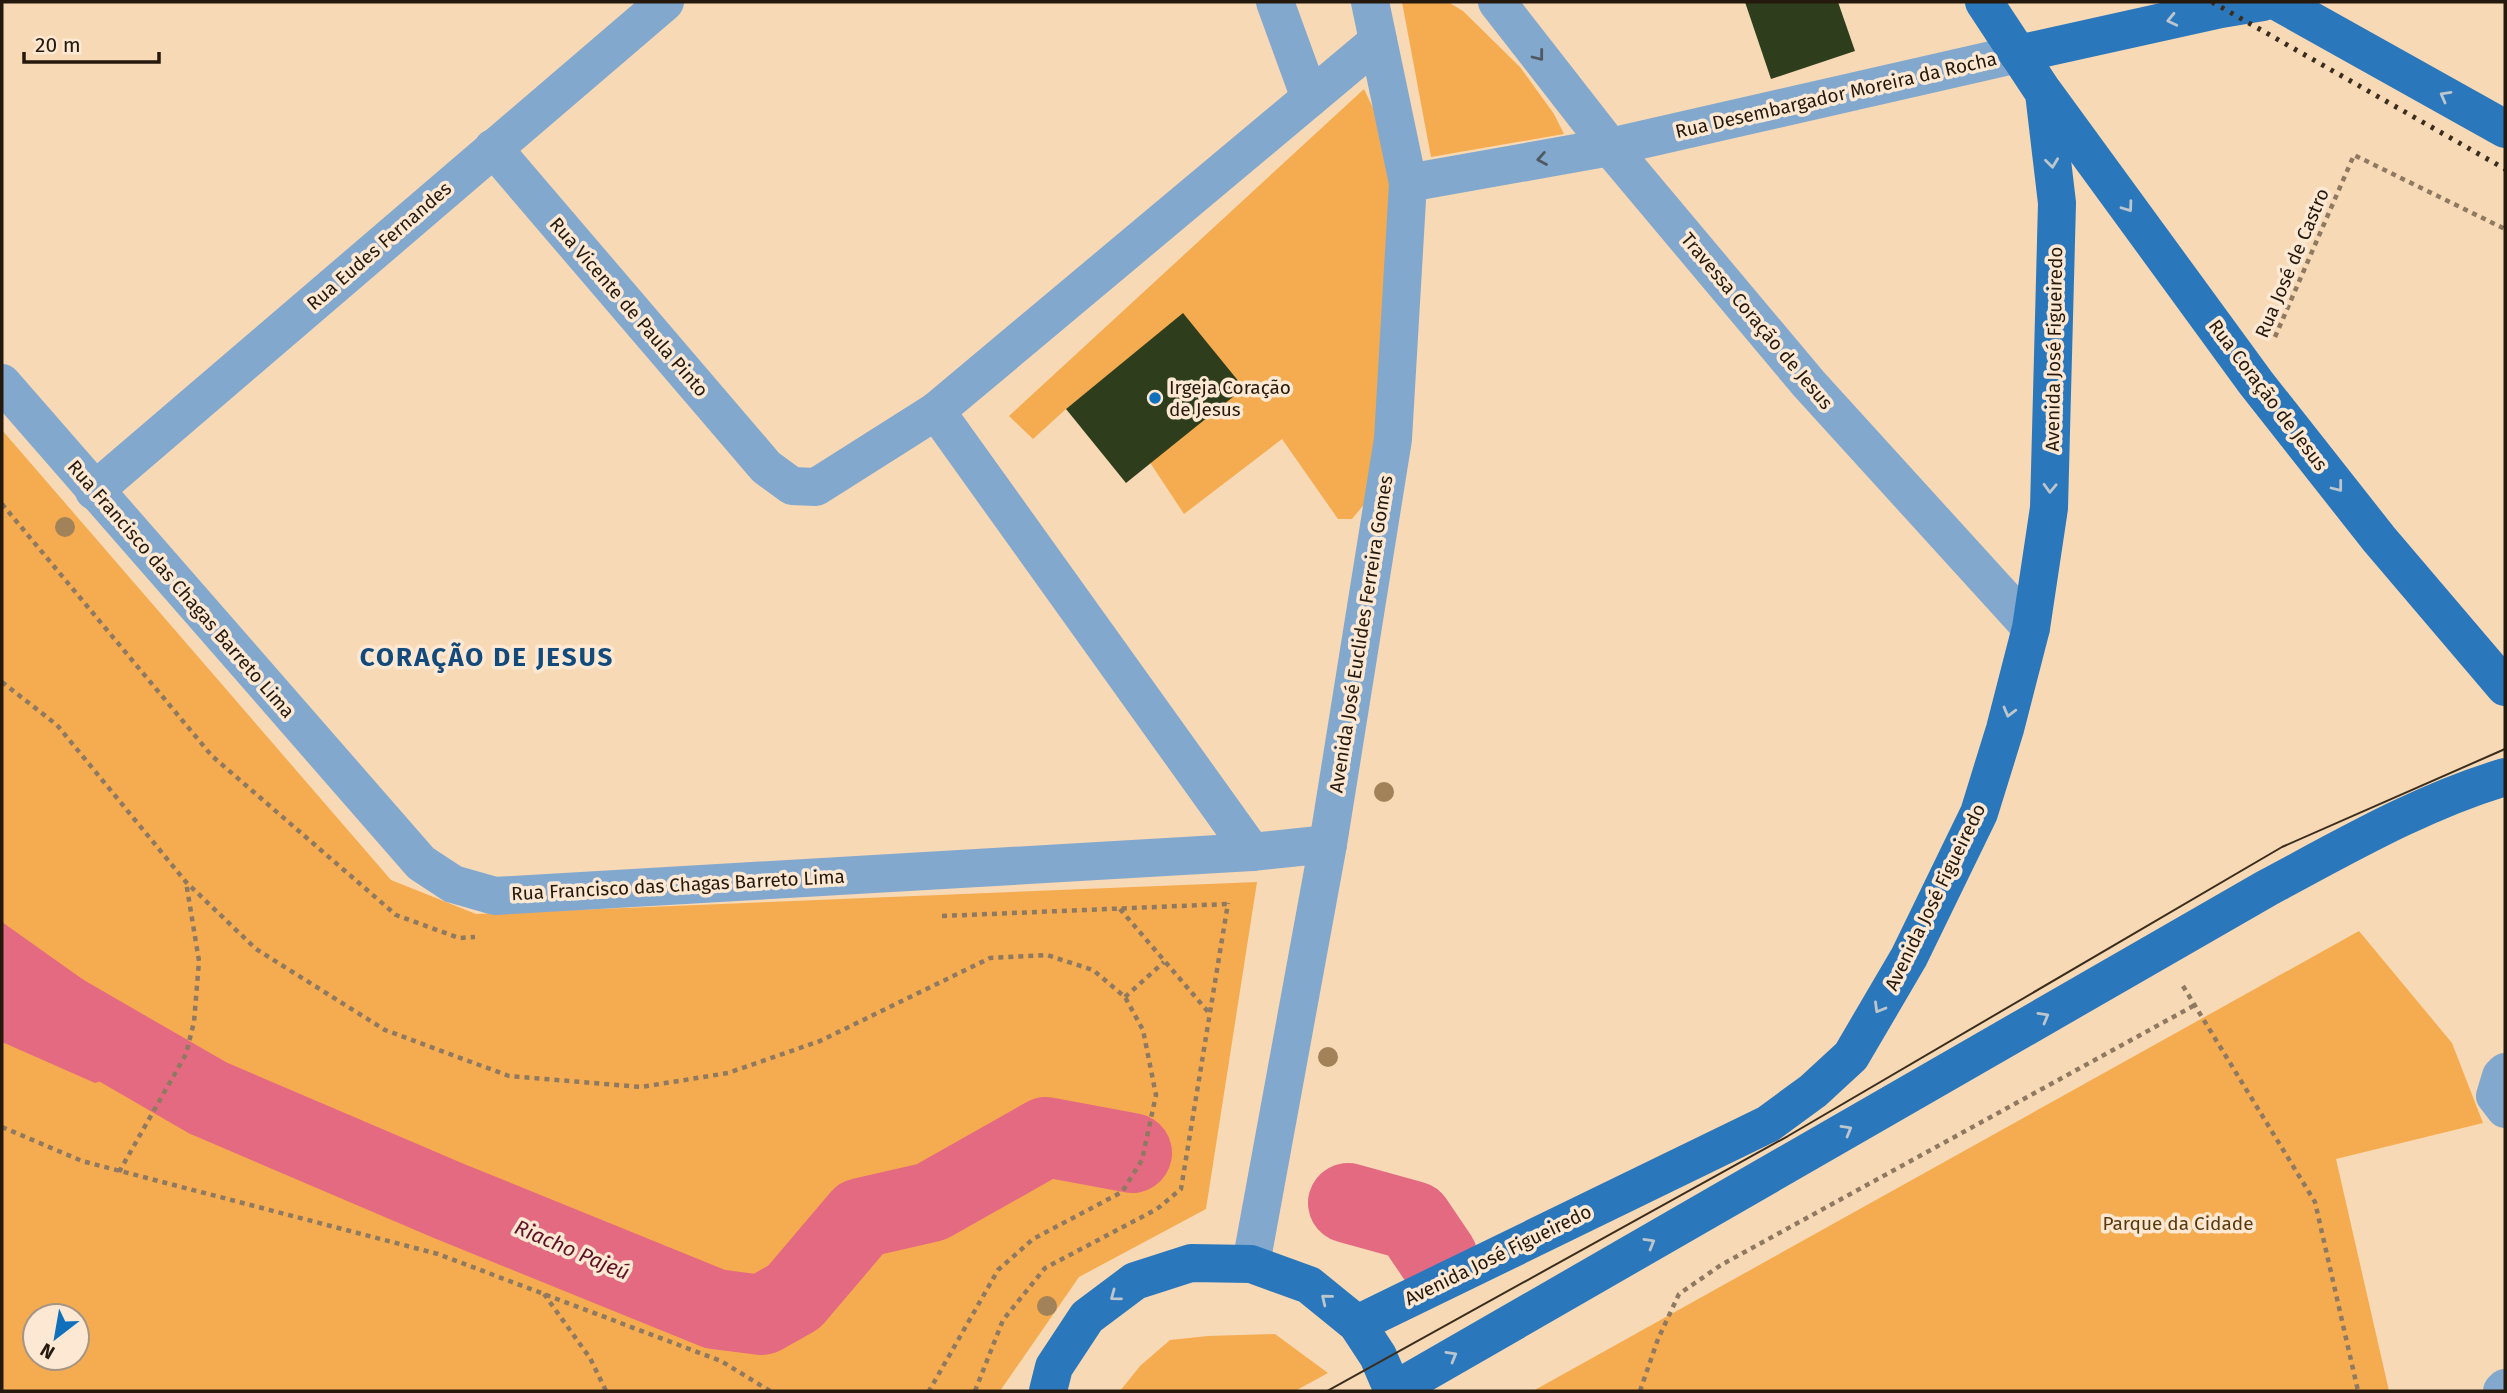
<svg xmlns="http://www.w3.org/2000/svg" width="2507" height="1393" font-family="'Fira Sans',sans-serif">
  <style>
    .green { fill: #f5ac50; fill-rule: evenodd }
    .water { fill: #e46a82 }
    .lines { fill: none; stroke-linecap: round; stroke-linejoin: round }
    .river { stroke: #e46a82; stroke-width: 80 }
    .building { fill: #2e3e1c }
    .path { stroke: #8f7a61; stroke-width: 4.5; stroke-dasharray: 5 5; stroke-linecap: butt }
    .minor { stroke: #83a8ce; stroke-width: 38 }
    .major { stroke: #2b77bc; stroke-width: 38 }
    .tram { stroke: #3a2d1e; stroke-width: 2 }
    .rail { stroke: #3a2d1e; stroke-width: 5; stroke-dasharray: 3.5 7; stroke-linecap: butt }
    .tree { fill: #a18259 }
    .oneway { stroke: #bdc6cc }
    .oneway2 { stroke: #4f5963 }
    .poi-dot { fill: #1070bc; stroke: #fce8d3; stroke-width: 2.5 }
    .labels { text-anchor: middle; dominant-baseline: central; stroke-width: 7; stroke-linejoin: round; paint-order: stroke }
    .street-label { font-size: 19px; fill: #24190c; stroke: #fce8d3 }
    .poi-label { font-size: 19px; fill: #24190c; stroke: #fce8d3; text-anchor: start }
    .park-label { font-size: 19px; fill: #5a3a0d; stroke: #fce8d3 }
    .water-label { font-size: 21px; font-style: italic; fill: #5e1127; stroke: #fce8d3 }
    .district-label { font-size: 26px; font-weight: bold; letter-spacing: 2px; fill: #124a7b; stroke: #fce8d3 }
  </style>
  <rect width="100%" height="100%" fill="#f8d9b5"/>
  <g class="green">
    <polygon points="1402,2 1448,2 1463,11 1520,67 1554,114 1564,134 1431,157"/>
    <polygon points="1364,89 1383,129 1391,189 1376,447 1366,502 1352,519 1338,519 1282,439 1184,514 1149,461 1183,314 1066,409 1033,439 1009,416"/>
    <path d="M 2,430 L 391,880 L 476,914 L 1257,882 L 1206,1209 L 1079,1277 L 1000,1391 L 2,1391 ZM 35,1316 L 77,1316 L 77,1358 L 35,1358 Z"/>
    <polygon points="2359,931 2452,1043 2483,1123 2336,1159 2389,1391 1533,1391"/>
    <polygon points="1275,1334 1328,1373 1295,1391 1120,1391 1140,1366 1170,1340 1208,1336"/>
  </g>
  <polygon class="water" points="2,922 140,1020 150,1065 95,1083 2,1042"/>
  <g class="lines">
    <g class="river">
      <polyline points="2,979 208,1098 449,1201 715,1309 762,1315 794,1297 861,1218 931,1202 1046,1137 1132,1153"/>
      <polyline points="1348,1203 1413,1221 1438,1258"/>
    </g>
  </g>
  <g class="building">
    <polygon points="1745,2 1838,2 1855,51 1771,79"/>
    <polygon points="1183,313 1244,388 1126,483 1066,409"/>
  </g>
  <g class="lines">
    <g class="path">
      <polyline points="2275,337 2354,155 2505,229"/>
      <polyline points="2,504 212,756 396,915 459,938 475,937"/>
      <polyline points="2,682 57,725 186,882 256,949 385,1030 509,1076 641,1087 728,1073 820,1041 990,958 1047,955 1093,970 1125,997 1143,1030 1156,1095 1142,1160 1122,1192 1033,1239 998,1270 929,1391"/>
      <polyline points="1120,909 1210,1014"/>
      <polyline points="942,916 1227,904"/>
      <polyline points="2183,986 2315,1202 2358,1391"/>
      <polyline points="1125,997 1164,962"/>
      <polyline points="2,1127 82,1161 438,1254 721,1361 770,1391"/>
      <polyline points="119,1172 186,1054 194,1022 199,961 186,882"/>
      <polyline points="544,1294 590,1358 606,1391"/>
      <polyline points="975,1391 1003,1320 1045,1268 1157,1209 1181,1189 1228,903"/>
      <polyline points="1640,1391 1658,1339 1679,1294 1721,1265 2195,1005"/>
    </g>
    <g class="minor">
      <polyline points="1275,2 1310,98"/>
      <polyline points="1497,2 1610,147 1809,384 2031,628"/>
      <polyline points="493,148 766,467 792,486 816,487 936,411 1378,41"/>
      <polyline points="1408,183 1610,147 2018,54"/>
      <polyline points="2,383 421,863 453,884 495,896 1252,852 1328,844"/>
      <polyline points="936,411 1252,852"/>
      <polyline points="94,491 665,2"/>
      <polyline points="2505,1072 2501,1076 2495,1096 2505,1109"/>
      <polyline points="1251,1264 1328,844 1393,439 1408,183 1370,2"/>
      <polyline points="2502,1391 2505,1388"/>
    </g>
    <g class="major">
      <polyline points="2278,2 2505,129"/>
      <polyline points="2018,54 2221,9 2263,2"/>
      <polyline points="2045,94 2256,383 2379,539 2505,687"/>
      <polyline points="1357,1324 1768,1124 1813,1091 1851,1056 1909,957 1979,813 2005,729 2031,628 2049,508 2057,203 2044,93 1984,2"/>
      <polyline points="1048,1391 1054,1367 1087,1317 1135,1281 1191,1263 1251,1264 1309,1285 1357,1324 1378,1356 1393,1391"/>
      <path d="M 1393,1391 L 2267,888 C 2344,847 2421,802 2505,777"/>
    </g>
    <polyline class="tram" points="1327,1391 1788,1136 2282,847 2505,749"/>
    <polyline class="rail" points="2212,2 2505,169"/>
  </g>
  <g class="tree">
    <circle cx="65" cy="527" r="10"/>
    <circle cx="1384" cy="792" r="10"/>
    <circle cx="1328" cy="1057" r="10"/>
    <circle cx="1047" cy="1306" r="10"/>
  </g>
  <defs><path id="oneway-chevron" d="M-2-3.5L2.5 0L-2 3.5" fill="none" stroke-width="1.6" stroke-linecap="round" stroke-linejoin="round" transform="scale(1.75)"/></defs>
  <g class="oneway">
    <use href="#oneway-chevron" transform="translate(2172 20) rotate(167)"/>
    <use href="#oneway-chevron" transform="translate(2445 96) rotate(-151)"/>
    <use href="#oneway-chevron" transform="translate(2052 163) rotate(83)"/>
    <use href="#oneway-chevron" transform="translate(2128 207) rotate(54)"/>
    <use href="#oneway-chevron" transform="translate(2338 487) rotate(52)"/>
    <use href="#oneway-chevron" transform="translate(2050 488) rotate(92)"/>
    <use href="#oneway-chevron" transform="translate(2009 712) rotate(105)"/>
    <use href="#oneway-chevron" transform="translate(1879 1008) rotate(120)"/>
    <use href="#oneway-chevron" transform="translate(2044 1017) rotate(-30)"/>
    <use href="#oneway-chevron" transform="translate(1847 1130) rotate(-30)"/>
    <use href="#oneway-chevron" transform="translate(1650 1243) rotate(-30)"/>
    <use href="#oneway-chevron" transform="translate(1115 1296) rotate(143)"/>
    <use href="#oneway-chevron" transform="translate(1326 1299) rotate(-141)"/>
    <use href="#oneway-chevron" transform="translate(1452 1356) rotate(-30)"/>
  </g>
  <g class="oneway2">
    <use href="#oneway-chevron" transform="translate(1539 56) rotate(52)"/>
    <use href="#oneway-chevron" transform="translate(1542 159) rotate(170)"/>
  </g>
  <circle class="poi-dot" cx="1155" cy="398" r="7"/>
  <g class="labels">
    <g class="street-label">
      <text transform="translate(1836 95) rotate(-13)">Rua Desembargador Moreira da Rocha</text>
      <text transform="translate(379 246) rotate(-41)">Rua Eudes Fernandes</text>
      <text transform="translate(2292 263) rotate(-67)">Rua José de Castro</text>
      <text transform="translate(629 307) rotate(49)">Rua Vicente de Paula Pinto</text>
      <text transform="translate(1757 321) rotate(50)">Travessa Coração de Jesus</text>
      <text transform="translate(2054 349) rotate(-89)">Avenida José Figueiredo</text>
      <text transform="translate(2268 395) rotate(53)">Rua Coração de Jesus</text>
      <text transform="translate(181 589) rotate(49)">Rua Francisco das Chagas Barreto Lima</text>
      <text transform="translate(1361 634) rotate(-81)">Avenida José Euclides Ferreira Gomes</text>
      <text transform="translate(678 885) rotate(-3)">Rua Francisco das Chagas Barreto Lima</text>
      <text transform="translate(1935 897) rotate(-64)">Avenida José Figueiredo</text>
      <text transform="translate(1498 1255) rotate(-26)">Avenida José Figueiredo</text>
    </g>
    <g class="poi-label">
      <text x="1169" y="387">Irgeja Coração<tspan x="1169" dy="22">de Jesus</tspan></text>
    </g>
    <g class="park-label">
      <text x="2178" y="1223">Parque da Cidade</text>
    </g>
    <g class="water-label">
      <text transform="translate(572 1250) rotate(23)">Riacho Pajeú</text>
    </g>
    <g class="district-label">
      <text x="487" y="657">CORAÇÃO DE JESUS</text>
    </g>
  </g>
  <rect width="2507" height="1393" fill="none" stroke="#24190c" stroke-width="7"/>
  <g transform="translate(56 1337) rotate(211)"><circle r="33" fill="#fce8d3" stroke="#a69583" stroke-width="2"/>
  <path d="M0-5L12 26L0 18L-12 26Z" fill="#1070bc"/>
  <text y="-10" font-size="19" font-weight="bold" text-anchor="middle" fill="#24190c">N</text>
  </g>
  <path d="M24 52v10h135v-10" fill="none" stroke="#24190c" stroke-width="3.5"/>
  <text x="35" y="52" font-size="21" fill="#24190c" stroke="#fce8d3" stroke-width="5" paint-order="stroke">20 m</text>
</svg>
